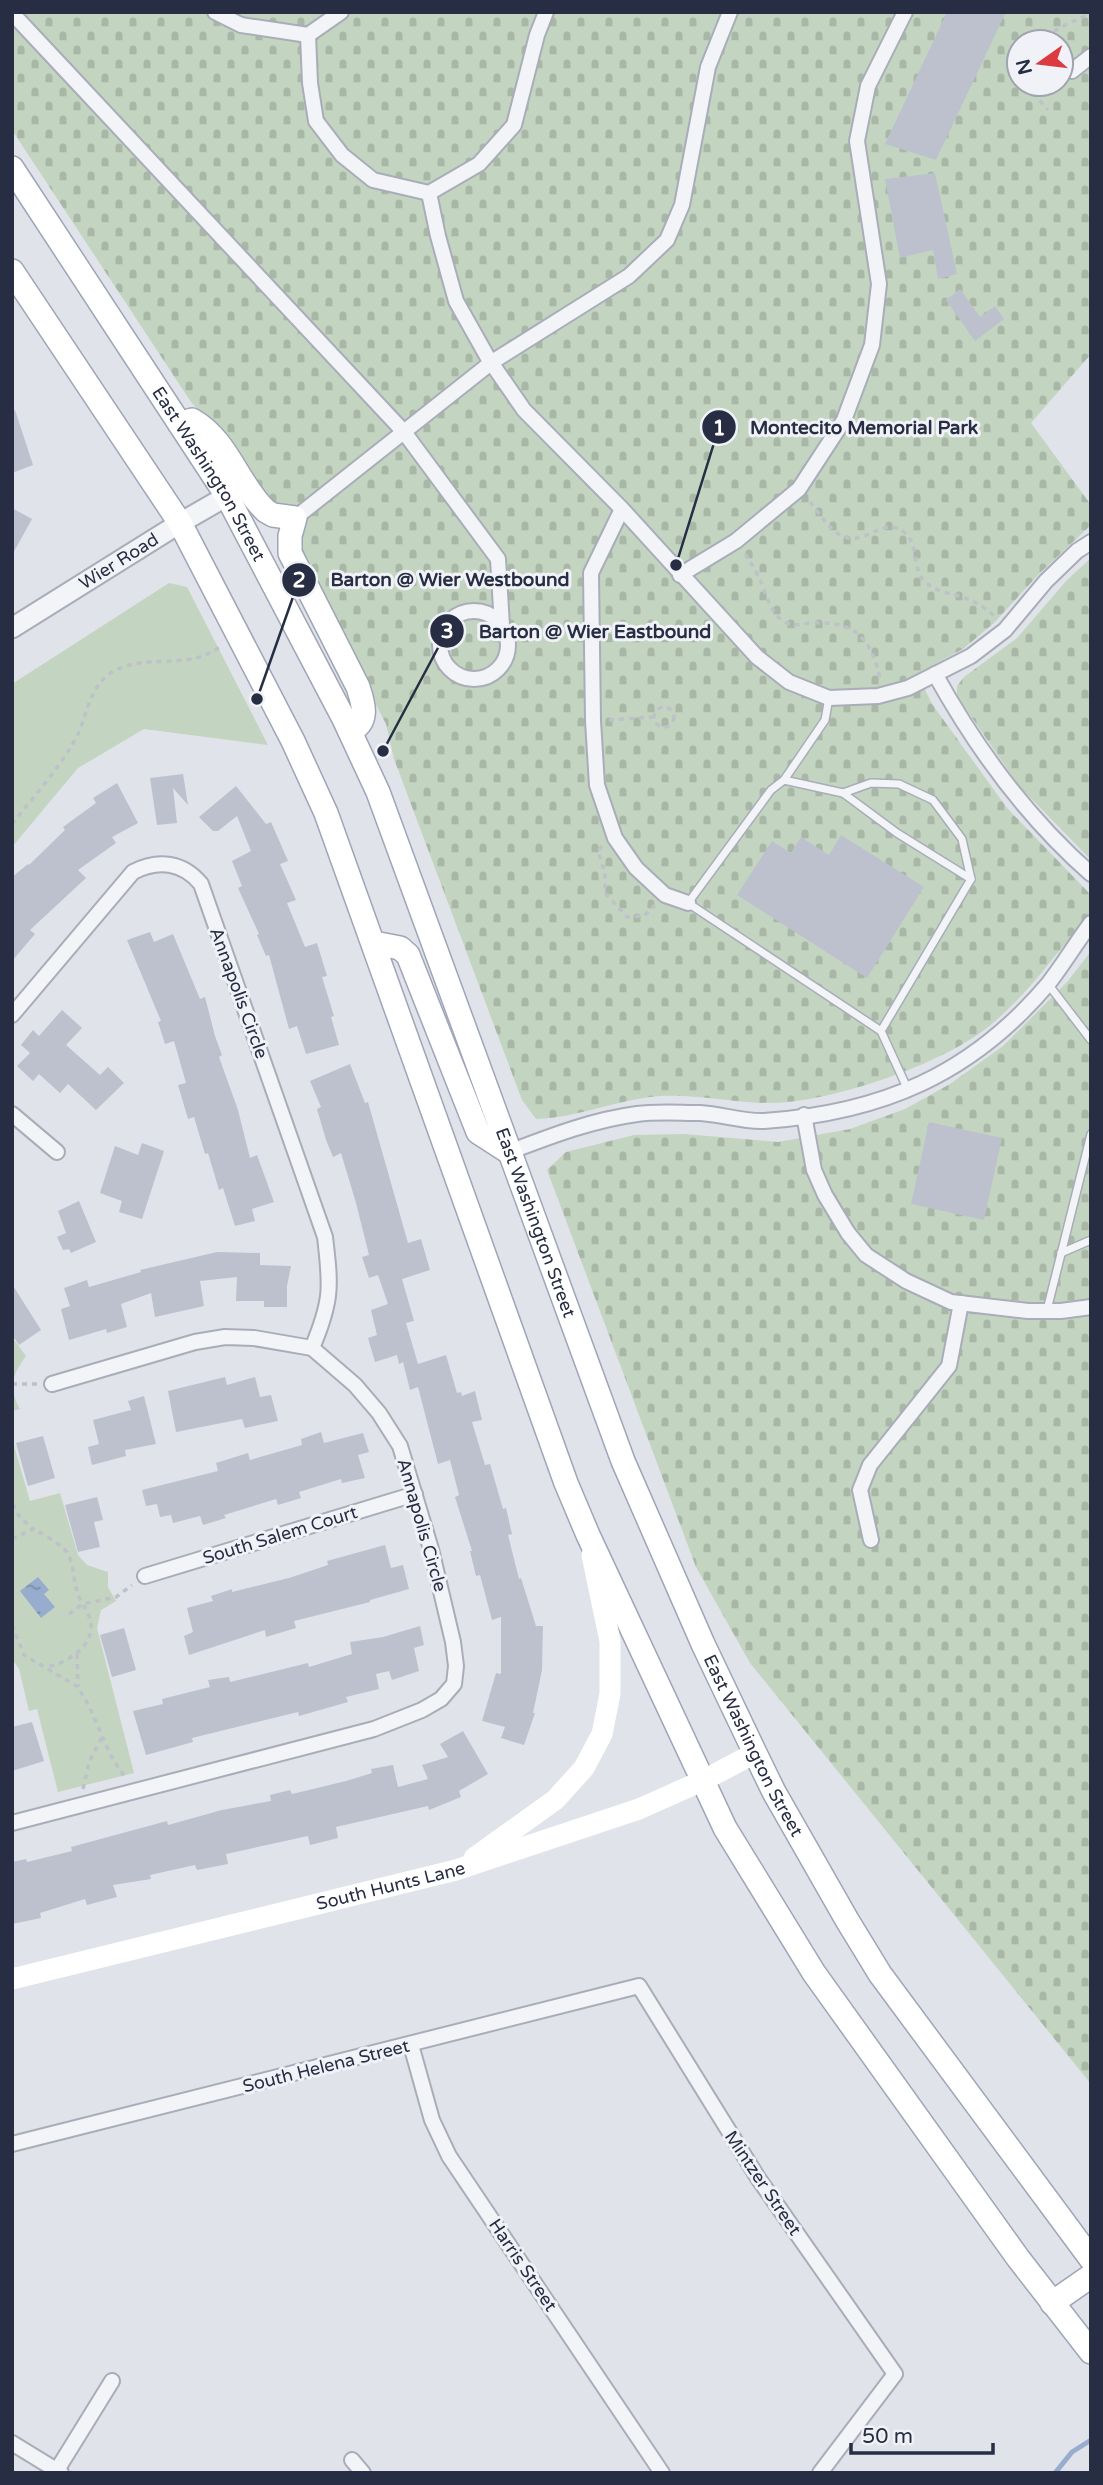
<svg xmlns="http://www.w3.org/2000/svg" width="1103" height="2485" font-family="'Varela Round',sans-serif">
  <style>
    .cemetery { fill: url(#cemetery-stones); fill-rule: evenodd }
    .green { fill: #c3d5c0 }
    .water { fill: url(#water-ripples) }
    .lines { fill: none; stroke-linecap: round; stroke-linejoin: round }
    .stream { stroke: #98acce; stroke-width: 5 }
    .building { fill: #bdc1ce }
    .service-casing { stroke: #a8adb8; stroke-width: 10 }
    .minor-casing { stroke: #a8adb8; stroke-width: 18 }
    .tertiary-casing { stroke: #a8adb8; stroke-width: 23 }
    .primary-casing { stroke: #9ea5b7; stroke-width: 26 }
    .path { stroke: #bec1c9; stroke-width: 3.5; stroke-dasharray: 5 5; stroke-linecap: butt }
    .service { stroke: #f3f4f8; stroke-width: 7 }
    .minor { stroke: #f3f4f8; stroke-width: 14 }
    .tertiary { stroke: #f3f4f8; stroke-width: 19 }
    .secondary { stroke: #fff; stroke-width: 21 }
    .primary { stroke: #fff; stroke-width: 23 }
    .labels { text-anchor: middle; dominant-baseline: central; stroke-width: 6; stroke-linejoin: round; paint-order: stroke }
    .street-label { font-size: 18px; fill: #272e43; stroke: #f0f2f7 }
    .leader { fill: none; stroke: #272e43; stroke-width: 2.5 }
    .callout-dot { fill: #272e43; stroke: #f0f2f7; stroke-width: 2.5 }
    .mark-label { font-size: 21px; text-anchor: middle; font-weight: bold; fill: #fff }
    .callout-label { font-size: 19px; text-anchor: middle; font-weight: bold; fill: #272e43; stroke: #f0f2f7; stroke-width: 6; stroke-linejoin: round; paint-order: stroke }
  </style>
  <defs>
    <pattern id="cemetery-stones" width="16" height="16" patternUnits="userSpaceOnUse" patternTransform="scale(1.75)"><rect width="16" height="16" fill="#c3d5c0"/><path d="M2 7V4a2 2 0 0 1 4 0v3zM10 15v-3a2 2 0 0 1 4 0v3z" fill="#a8b7a6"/></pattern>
    <pattern id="water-ripples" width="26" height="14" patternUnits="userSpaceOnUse" patternTransform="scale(1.75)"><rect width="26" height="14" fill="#98acce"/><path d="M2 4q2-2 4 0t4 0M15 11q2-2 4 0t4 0" fill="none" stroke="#7c8ca9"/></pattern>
  </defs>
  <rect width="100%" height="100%" fill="#e0e3ea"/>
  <g class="cemetery">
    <path d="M 12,12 L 1091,12 L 1091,354 L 1031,423 L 1091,505 L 1091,525 L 1040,573 L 994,623 L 963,649 L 917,674 L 932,704 L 1007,808 L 1091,895 C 1091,900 1092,907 1091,911 C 1088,920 1058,952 1051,961 C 1034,983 1014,1005 993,1023 C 947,1063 833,1102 771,1103 C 734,1103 698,1094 660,1096 C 618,1099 578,1118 536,1119 L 522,1100 L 394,759 L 386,724 L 300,558 L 233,449 L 191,402 L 12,130 ZM 1019,42 L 1061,42 L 1061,84 L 1019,84 Z"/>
    <polygon points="1091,558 1091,860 1019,786 957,696 957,686 964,677 1017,638 1067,580"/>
    <polygon points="1091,951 1091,2084 750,1663 696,1567 547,1170 566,1152 634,1135 684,1134 778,1142 850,1129 905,1109 950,1084 1003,1046 1068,981"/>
  </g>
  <g class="green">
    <polygon points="169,583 187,587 268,745 144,729 78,768 12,847 12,684"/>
    <path d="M 12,1337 L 26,1356 C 12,1375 8,1387 20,1409 L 12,1411 Z"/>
    <polygon points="12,1439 30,1501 60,1493 78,1555 87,1565 108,1572 108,1587 116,1601 101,1610 97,1628 134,1773 58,1792 37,1709 29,1711 19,1669 12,1659"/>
  </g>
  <polygon class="water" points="38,1577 49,1590 44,1594 55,1607 41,1618 20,1591"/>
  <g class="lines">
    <polyline class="stream" points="1055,2473 1072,2452 1091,2440"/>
  </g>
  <g class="building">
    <polygon points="947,12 1006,12 936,160 885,144"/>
    <polygon points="935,173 957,274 938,279 933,250 900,258 885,179"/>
    <polygon points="960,289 980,317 995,306 1004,319 975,341 946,300"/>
    <polygon points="15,410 33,465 12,473 12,411"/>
    <polygon points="12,508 32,519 12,555"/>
    <polygon points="183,774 188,805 173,788 177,823 157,825 150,778"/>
    <polygon points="117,783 138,823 112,837 116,843 78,870 86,878 30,930 35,934 12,961 12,877 28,864 29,865 65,830 63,827 96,803 93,798"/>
    <polygon points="236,786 266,824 271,822 288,861 280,864 296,900 287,903 305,947 317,943 327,976 322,977 334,1016 331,1017 339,1045 306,1054 297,1026 289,1029 269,955 266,956 257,935 259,934 238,888 242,886 232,861 251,851 237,816 218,831 213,831 199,817"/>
    <polygon points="841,835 924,887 867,978 737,895 772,841 791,853 801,837 829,855"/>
    <polygon points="150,932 154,942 173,934 200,999 205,997 215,1036 222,1055 219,1057 238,1110 250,1158 257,1155 274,1202 252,1209 255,1221 235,1226 223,1188 219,1190 208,1153 205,1154 194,1117 188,1119 178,1085 186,1083 174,1041 165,1044 158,1022 161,1021 127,940"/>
    <polygon points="62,1010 82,1028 66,1045 100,1075 108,1067 124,1083 96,1110 68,1084 60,1093 39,1074 33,1081 17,1066 30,1053 21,1045 33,1030 39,1036"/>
    <polygon points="350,1064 365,1103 368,1102 408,1243 421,1239 430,1270 402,1279 414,1321 406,1323 418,1364 446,1355 457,1393 461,1392 462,1396 475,1391 482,1420 472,1422 485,1465 490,1464 503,1509 506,1508 512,1534 508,1535 519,1579 521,1578 536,1626 543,1626 542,1670 533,1713 535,1713 524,1745 501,1738 505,1727 482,1721 496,1673 501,1674 501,1617 492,1620 480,1575 476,1576 470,1551 472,1551 455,1497 459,1495 450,1460 438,1464 418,1387 410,1390 403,1362 399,1364 397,1355 375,1362 368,1338 377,1335 371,1310 388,1304 378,1275 369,1278 362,1257 369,1255 356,1203 341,1153 333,1157 326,1140 317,1109 321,1107 310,1081"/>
    <polygon points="929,1122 1002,1138 984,1220 911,1204"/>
    <polygon points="142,1143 164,1151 142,1219 119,1212 122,1201 100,1193 115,1146 138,1155"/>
    <polygon points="79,1201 96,1242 71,1253 69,1249 63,1250 57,1237 66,1233 58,1211"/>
    <polygon points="217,1252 260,1253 260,1265 291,1266 287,1286 287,1307 264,1307 264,1301 236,1301 237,1277 200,1281 204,1306 155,1317 151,1293 121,1304 127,1327 107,1333 106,1329 69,1340 61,1309 70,1306 64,1288 87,1280 89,1287 141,1272 140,1270"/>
    <polygon points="12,1284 41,1330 19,1345 12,1335"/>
    <polygon points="225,1377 227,1385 255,1377 260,1397 271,1395 278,1421 245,1428 242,1419 176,1432 168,1391"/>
    <polygon points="144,1396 156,1444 125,1450 126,1456 92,1465 88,1447 99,1444 93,1420 131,1410 128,1401"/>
    <polygon points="321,1432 324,1443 363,1433 369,1452 358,1455 365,1478 342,1483 341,1479 299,1492 301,1498 278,1505 276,1499 224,1515 226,1518 203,1525 200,1516 173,1523 171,1515 160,1517 157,1504 146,1506 142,1490 218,1471 216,1463 248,1453 250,1460 302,1445 301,1439"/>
    <polygon points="43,1436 55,1478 28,1486 16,1443"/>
    <polygon points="97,1497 103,1520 94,1522 100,1547 78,1552 65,1505"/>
    <polygon points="385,1545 391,1568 403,1565 409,1589 370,1600 370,1602 294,1621 296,1628 266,1637 265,1630 189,1655 184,1636 193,1632 187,1608 213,1601 211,1596 232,1589 232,1592 289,1578 328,1565 327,1561"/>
    <polygon points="420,1626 424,1645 414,1648 419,1671 392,1680 389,1671 376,1674 379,1689 346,1697 348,1702 299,1716 298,1712 192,1738 193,1742 146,1755 133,1711 163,1704 162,1699 210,1687 208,1680 229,1677 230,1682 308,1663 309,1667 352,1654 350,1642 383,1637"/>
    <polygon points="124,1628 136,1670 112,1677 100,1635"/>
    <polygon points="32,1722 44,1761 12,1771 12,1727"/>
    <polygon points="463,1731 488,1774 459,1791 461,1797 429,1810 428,1806 336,1827 338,1838 310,1845 308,1836 226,1854 228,1864 197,1870 195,1865 150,1875 151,1879 113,1885 117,1897 87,1905 85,1899 40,1913 41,1918 12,1924 12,1862 26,1859 27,1862 72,1851 71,1847 167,1821 168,1825 222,1810 271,1801 270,1795 290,1790 292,1794 346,1781 372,1773 371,1769 393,1765 398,1787 428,1779 422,1765 448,1757 440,1744"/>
  </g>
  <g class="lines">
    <defs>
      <g id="service">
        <polyline points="829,698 825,720 784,780 771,790 688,903 881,1031 908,1090"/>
        <polyline points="784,780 843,793 897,833 971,879 881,1031"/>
        <polyline points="843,793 871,783 899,784 933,800 962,839 971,879"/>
        <polyline points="1048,984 1091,1040"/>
        <polyline points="1061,1253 1091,1240"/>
        <polyline points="1047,1310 1091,1134"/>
      </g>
      <g id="minor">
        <polyline points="215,12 241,25 308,35 341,12"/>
        <polyline points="12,13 404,432 498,559 502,626"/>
        <polyline points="308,35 310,83 316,121 342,155 373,180 429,193 479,164 514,125 537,35 546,12"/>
        <polyline points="1072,71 1091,56"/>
        <polyline points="429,193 438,236 456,301 488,358 524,410 622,509 757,657 789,682 829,698 878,696 908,688 971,656 1005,630 1046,581 1077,551 1091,542"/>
        <polyline points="622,509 591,573 593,721 597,785 615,838 636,868 665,895 688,903"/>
        <polyline points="295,518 492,362 629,276 667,240 682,205 708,67 730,12"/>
        <polyline points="680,575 736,541 799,489 844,420 872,345 879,284 857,141 868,86 905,12"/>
        <circle cx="474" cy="645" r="34"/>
        <path d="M 935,674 C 976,748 1026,817 1091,874"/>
        <path d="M 12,1015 L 133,872 C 158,859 183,862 201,884 L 325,1237 C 331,1287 332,1301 312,1348"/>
        <polyline points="12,1114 57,1152"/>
        <polyline points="804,1115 814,1170 825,1195 848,1233 866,1255 906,1281 951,1302 1028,1311 1061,1311 1091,1307"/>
        <path d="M 509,1152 C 551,1136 592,1120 637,1114 C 657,1111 680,1113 700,1113 C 721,1114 743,1122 764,1121 C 881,1113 971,1075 1048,984 C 1063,965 1076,943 1091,923"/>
        <polyline points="871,1540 860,1490 870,1465 949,1366 961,1303"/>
        <polyline points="145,1576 415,1494"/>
        <polyline points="12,1823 374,1729 422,1710 441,1699 454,1684 456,1666 453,1642 431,1549 400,1446 379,1413 355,1385 312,1348 254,1338 225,1337 195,1342 52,1384"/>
        <polyline points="411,2045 432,2120 449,2156 662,2473"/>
        <polyline points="12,2144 639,1986 758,2178 895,2374 820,2473"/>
        <polyline points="12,2443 61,2473"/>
        <polyline points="352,2460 363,2473"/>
        <polyline points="57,2470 112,2381"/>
      </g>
      <g id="tertiary">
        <path id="s1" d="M 12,628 L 180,523 L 227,496"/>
      </g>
      <g id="primary">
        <path id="s3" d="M 12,168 L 227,496 L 344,719 L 378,792 L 623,1461 L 703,1644 L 755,1753 L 774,1792 L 847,1920 L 880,1974 L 1091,2259"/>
        <polyline points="12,271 180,523 293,741 326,813 566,1483 588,1535 725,1828 814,1973 1018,2258 1091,2352"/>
        <path d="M 180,424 L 192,420 C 228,440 238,485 266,511 L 273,515 L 295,518 L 290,536 L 290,553 L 358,687 C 364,705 369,722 350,731"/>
        <polyline points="374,943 400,948 408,955 478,1132 509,1152"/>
        <polyline points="1052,2303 1091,2276"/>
      </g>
    </defs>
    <use href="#service" class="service-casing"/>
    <use href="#minor" class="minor-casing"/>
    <use href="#tertiary" class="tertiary-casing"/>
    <use href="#primary" class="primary-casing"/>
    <g class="path">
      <path d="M 1037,42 C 1044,35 1080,17 1091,14"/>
      <polyline points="1029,84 1033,93 1048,110"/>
      <path d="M 810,502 C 820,514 832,535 848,538 C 867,542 885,517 904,532 C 918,543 913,563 921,577 C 930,590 945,592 959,596 C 973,600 985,607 995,617"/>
      <path d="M 745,554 C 750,561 755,569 759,578 C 767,593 769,615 787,623 C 796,627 804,623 813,623 C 855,621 872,639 880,679"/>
      <circle cx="664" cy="717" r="10"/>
      <polyline points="609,720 653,717"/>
      <path d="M 12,824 C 34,796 60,768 77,736 C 88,713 90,681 118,669 C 144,657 177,665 203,656 C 210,653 216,649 223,646"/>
      <polyline points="602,846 598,851 605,873 605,893 627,917 644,916 655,905"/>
      <polyline points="12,1384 38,1384"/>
      <polyline points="13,1504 19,1516 33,1529"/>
      <path d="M 12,1539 L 33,1529 C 43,1534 56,1541 65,1550 C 74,1560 73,1578 77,1591 C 80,1603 91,1613 91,1626 C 92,1648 65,1664 46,1667"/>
      <polyline points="69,1614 83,1604 116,1597 132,1585"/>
      <polyline points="12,1625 24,1655 78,1687 89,1706 110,1754 125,1778"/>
      <polyline points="77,1654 78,1687"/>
      <polyline points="83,1789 89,1762 102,1737"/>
    </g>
    <use href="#service" class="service"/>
    <use href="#minor" class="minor"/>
    <use href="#tertiary" class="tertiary"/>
    <g class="secondary">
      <polyline points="474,1858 555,1800 584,1768 602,1734 610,1694 610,1641 592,1555"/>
      <path id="s2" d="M 12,1979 L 456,1870 L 639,1809 L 702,1781 L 755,1753"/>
    </g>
    <use href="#primary" class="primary"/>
  </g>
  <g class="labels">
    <g class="street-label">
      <text stroke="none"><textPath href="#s3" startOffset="364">East Washington Street</textPath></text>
      <text stroke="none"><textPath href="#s1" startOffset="126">Wier Road</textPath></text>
      <text transform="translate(239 993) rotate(70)">Annapolis Circle</text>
      <text stroke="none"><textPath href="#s3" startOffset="1183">East Washington Street</textPath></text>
      <text transform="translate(422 1525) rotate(74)">Annapolis Circle</text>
      <text transform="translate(280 1535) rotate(-17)">South Salem Court</text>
      <text stroke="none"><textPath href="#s3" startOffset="1750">East Washington Street</textPath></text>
      <text stroke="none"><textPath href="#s2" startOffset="390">South Hunts Lane</textPath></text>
      <text transform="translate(326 2066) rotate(-14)">South Helena Street</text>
      <text transform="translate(763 2183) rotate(56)">Mintzer Street</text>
      <text transform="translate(523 2265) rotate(56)">Harris Street</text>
    </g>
  </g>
  <path class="leader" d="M676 565L719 427M257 699L299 580M383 751L447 631"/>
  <g class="callout-dot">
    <circle cx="676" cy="565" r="7"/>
    <circle cx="257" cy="699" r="7"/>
    <circle cx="383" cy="751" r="7"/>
    <circle cx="719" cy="427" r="18"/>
    <circle cx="299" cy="580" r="18"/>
    <circle cx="447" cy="631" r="18"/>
  </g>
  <g class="mark-label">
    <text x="719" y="435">1</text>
    <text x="299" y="587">2</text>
    <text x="447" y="638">3</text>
  </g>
  <g class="callout-label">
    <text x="864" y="434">Montecito Memorial Park</text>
    <text x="450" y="586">Barton @ Wier Westbound</text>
    <text x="595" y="638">Barton @ Wier Eastbound</text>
  </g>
  <rect width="1103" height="2485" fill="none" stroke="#272e43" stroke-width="28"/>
  <g transform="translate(1040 63) rotate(256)"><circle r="33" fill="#f0f2f7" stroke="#a0a4af" stroke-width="2"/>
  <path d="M0-5L12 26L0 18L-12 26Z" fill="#da3a40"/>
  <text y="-10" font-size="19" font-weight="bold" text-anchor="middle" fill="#272e43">N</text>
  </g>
  <path d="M851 2443v10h142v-10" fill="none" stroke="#272e43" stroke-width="3.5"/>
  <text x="862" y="2443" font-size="21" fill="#272e43" stroke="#f0f2f7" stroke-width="5" paint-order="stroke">50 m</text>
</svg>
